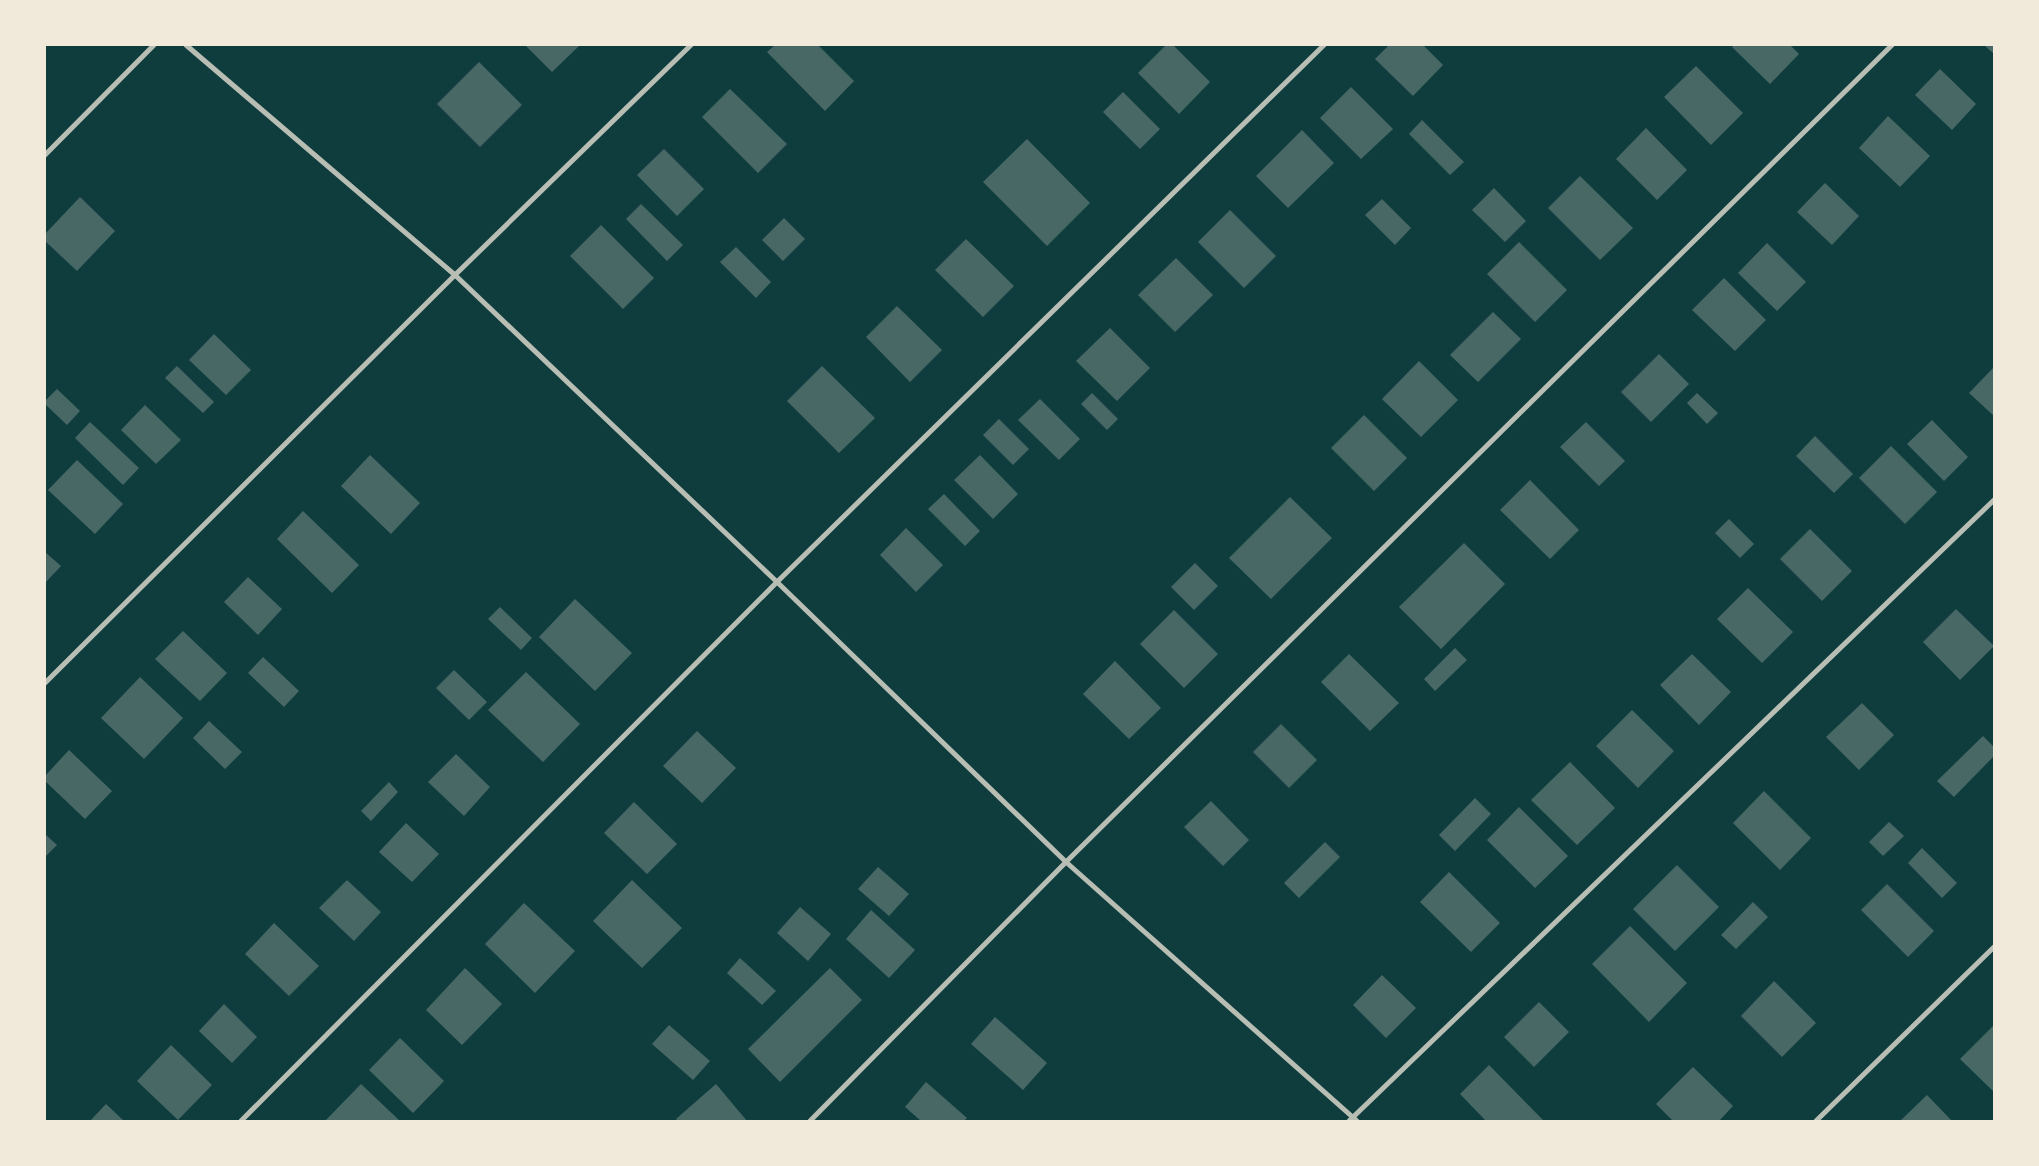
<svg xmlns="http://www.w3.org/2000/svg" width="2039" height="1166" font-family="Barlow,sans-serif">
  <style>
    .building { fill: #486865 }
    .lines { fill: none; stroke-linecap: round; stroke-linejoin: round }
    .minor { stroke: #b8beb3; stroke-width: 5 }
  </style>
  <rect width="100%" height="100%" fill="#0f3d3e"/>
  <g class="building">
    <polygon points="525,45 580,45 552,72"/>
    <polygon points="775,45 818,45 854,81 825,111 767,52"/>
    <polygon points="1166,45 1173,45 1210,82 1179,114 1138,73"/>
    <polygon points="1389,45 1423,45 1443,65 1413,96 1375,59"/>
    <polygon points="1734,45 1790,45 1799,54 1770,84 1732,47"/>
    <polygon points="1984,45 1994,45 1994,54"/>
    <polygon points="479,62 522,105 480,147 437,104"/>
    <polygon points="1696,66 1743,113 1711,145 1664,97"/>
    <polygon points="1940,69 1976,104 1952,130 1915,95"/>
    <polygon points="1351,87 1393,129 1361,159 1320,118"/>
    <polygon points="730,89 787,144 758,173 702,117"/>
    <polygon points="1123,92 1160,129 1140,149 1103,112"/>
    <polygon points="1888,116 1930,156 1900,187 1859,148"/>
    <polygon points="1422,120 1464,162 1450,175 1409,134"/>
    <polygon points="1646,128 1687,170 1657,200 1616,159"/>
    <polygon points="1302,130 1334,163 1288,208 1256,176"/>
    <polygon points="1027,139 1090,203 1047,246 983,182"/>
    <polygon points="664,149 704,189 677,216 637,175"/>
    <polygon points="1580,176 1633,228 1600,260 1548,208"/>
    <polygon points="1825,183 1859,216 1832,245 1797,212"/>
    <polygon points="1494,188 1526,221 1505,242 1472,210"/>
    <polygon points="80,197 115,231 77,271 45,241 45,234"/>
    <polygon points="1382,199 1411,228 1395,245 1365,215"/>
    <polygon points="641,204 683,245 667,261 626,219"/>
    <polygon points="1230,210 1276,256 1244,288 1198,242"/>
    <polygon points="784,218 805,239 783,261 762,240"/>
    <polygon points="601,225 654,278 623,309 570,256"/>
    <polygon points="966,239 1014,286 983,317 935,270"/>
    <polygon points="1519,242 1567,290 1535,322 1487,274"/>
    <polygon points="1767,243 1806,282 1777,311 1738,273"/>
    <polygon points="736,247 771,282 756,298 720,262"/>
    <polygon points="1176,258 1213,295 1175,332 1138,295"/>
    <polygon points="1724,278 1766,320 1735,351 1692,310"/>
    <polygon points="897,306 942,350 910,382 866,337"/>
    <polygon points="1493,312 1521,339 1478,382 1450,355"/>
    <polygon points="1110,328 1150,368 1117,401 1076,361"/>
    <polygon points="214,334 251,370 226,395 189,360"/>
    <polygon points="1659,354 1689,384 1651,422 1621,392"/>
    <polygon points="1419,361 1458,400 1421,437 1382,399"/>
    <polygon points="177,366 214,402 203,413 165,378"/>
    <polygon points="822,366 875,418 839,453 787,401"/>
    <polygon points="1994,367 1994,416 1969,393"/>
    <polygon points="57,389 80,411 67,425 45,404 45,401"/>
    <polygon points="1092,393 1118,419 1107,430 1081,404"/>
    <polygon points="1697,393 1718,413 1707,424 1687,403"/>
    <polygon points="1040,399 1080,439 1059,460 1018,420"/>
    <polygon points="145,405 181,440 156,464 121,430"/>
    <polygon points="1364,415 1407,458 1374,491 1331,448"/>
    <polygon points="999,419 1029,449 1013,465 983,435"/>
    <polygon points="1932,420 1968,457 1944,481 1907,444"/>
    <polygon points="90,422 139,468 123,485 75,438"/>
    <polygon points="1586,422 1625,461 1599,486 1560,447"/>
    <polygon points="1815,436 1853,474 1834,493 1796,456"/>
    <polygon points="1891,446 1937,492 1905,524 1859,478"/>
    <polygon points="370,455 420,503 391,534 341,486"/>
    <polygon points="980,455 1018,494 993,519 954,480"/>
    <polygon points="77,460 123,504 95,534 48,490"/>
    <polygon points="1530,480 1579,530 1550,559 1500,510"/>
    <polygon points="944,494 980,531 965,546 928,509"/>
    <polygon points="1290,497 1332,538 1271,599 1229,558"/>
    <polygon points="303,511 359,565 332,593 277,539"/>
    <polygon points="1729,519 1754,544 1740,558 1715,533"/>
    <polygon points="906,528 943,565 916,592 880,555"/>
    <polygon points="1810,529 1852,571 1822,601 1780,559"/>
    <polygon points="1464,543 1505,584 1441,649 1399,607"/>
    <polygon points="45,552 61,566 45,583"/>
    <polygon points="1195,563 1218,586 1194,610 1171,587"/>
    <polygon points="248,577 282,609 258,635 224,602"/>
    <polygon points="1748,588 1793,632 1762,663 1717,619"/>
    <polygon points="575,599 632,653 595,691 539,637"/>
    <polygon points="500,607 532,638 521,650 488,619"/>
    <polygon points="1956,609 1994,646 1960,680 1923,642"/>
    <polygon points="1174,610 1218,654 1184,688 1140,644"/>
    <polygon points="183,631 227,673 200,701 155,659"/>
    <polygon points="1455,648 1467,660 1435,691 1424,679"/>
    <polygon points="1349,654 1399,703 1370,731 1321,682"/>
    <polygon points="1692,654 1731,692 1699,725 1660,685"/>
    <polygon points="263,657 299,691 284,707 248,673"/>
    <polygon points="1115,661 1161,708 1129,739 1083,694"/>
    <polygon points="454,670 487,702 469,720 436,688"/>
    <polygon points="526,672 580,724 543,762 488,710"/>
    <polygon points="140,677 183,718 144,759 101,718"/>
    <polygon points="1862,703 1894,735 1859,770 1826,737"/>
    <polygon points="1632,710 1674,751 1638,788 1596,746"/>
    <polygon points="209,721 242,752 225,769 193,738"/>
    <polygon points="1281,724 1317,760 1289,788 1253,752"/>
    <polygon points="697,731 736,768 702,803 663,766"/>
    <polygon points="1983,736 1994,747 1994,756 1954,797 1937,781"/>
    <polygon points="69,750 112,791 85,819 45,781 45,776"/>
    <polygon points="456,754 490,787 464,816 428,782"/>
    <polygon points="1570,762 1615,808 1577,845 1531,800"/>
    <polygon points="389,782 398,792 371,821 361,811"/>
    <polygon points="1764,791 1811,838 1780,870 1733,823"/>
    <polygon points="1475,798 1491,814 1455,851 1439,835"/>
    <polygon points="1211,801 1249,840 1223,866 1184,827"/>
    <polygon points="634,802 677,844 647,874 604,833"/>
    <polygon points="1519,807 1568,856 1535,888 1487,840"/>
    <polygon points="1889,822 1904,836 1883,856 1869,842"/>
    <polygon points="406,823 439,854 412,882 379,852"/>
    <polygon points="45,834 57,845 45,857"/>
    <polygon points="1325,842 1340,857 1299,898 1284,883"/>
    <polygon points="1922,848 1957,883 1942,898 1908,863"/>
    <polygon points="1677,865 1719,907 1675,951 1633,909"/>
    <polygon points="878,867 909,894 889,916 858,889"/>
    <polygon points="1449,872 1500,923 1471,952 1420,902"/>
    <polygon points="347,880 381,912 354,941 319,908"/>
    <polygon points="632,880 682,928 642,968 593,921"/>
    <polygon points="1887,884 1934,931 1908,957 1861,910"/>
    <polygon points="1753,902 1768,917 1736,949 1721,935"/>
    <polygon points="524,903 575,951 535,993 485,944"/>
    <polygon points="800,907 831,934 808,961 777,933"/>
    <polygon points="871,910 915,950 889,978 846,939"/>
    <polygon points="274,923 319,966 289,996 245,954"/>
    <polygon points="1630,926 1687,983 1649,1022 1592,964"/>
    <polygon points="740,958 776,991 762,1005 727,973"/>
    <polygon points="465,968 502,1004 462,1045 426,1010"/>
    <polygon points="830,968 862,1000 780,1082 748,1049"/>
    <polygon points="1382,975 1416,1008 1386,1038 1353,1005"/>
    <polygon points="1774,981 1816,1023 1782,1057 1741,1016"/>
    <polygon points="1539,1002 1569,1032 1534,1067 1504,1037"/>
    <polygon points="224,1004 257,1037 232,1063 199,1031"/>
    <polygon points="995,1017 1047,1063 1023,1090 971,1044"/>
    <polygon points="669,1025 710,1061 693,1080 652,1044"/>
    <polygon points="1994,1025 1994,1092 1960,1059"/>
    <polygon points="400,1038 444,1081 413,1113 369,1070"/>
    <polygon points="171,1045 212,1085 178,1120 137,1081"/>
    <polygon points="1489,1065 1544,1121 1486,1121 1460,1094"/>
    <polygon points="1693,1067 1733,1106 1719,1121 1673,1121 1656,1104"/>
    <polygon points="926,1082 967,1118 964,1121 921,1121 905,1107"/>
    <polygon points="361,1084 400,1121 325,1121"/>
    <polygon points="716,1084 747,1121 678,1121 676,1119"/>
    <polygon points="1927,1095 1952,1121 1900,1121"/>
    <polygon points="106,1104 124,1121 90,1121"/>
  </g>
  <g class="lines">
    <g class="minor">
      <polyline points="186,45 455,275 777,582 1066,862 1357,1121"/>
      <polyline points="45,155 154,45"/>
      <polyline points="45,683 455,275 691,45"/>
      <polyline points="241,1121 777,582 1324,45"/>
      <polyline points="810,1121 1066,862 1892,45"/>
      <polyline points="1349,1121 1994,500"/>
      <polyline points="1816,1121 1994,947"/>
    </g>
  </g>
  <rect width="2039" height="1166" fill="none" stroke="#f1e9da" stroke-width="92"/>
</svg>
